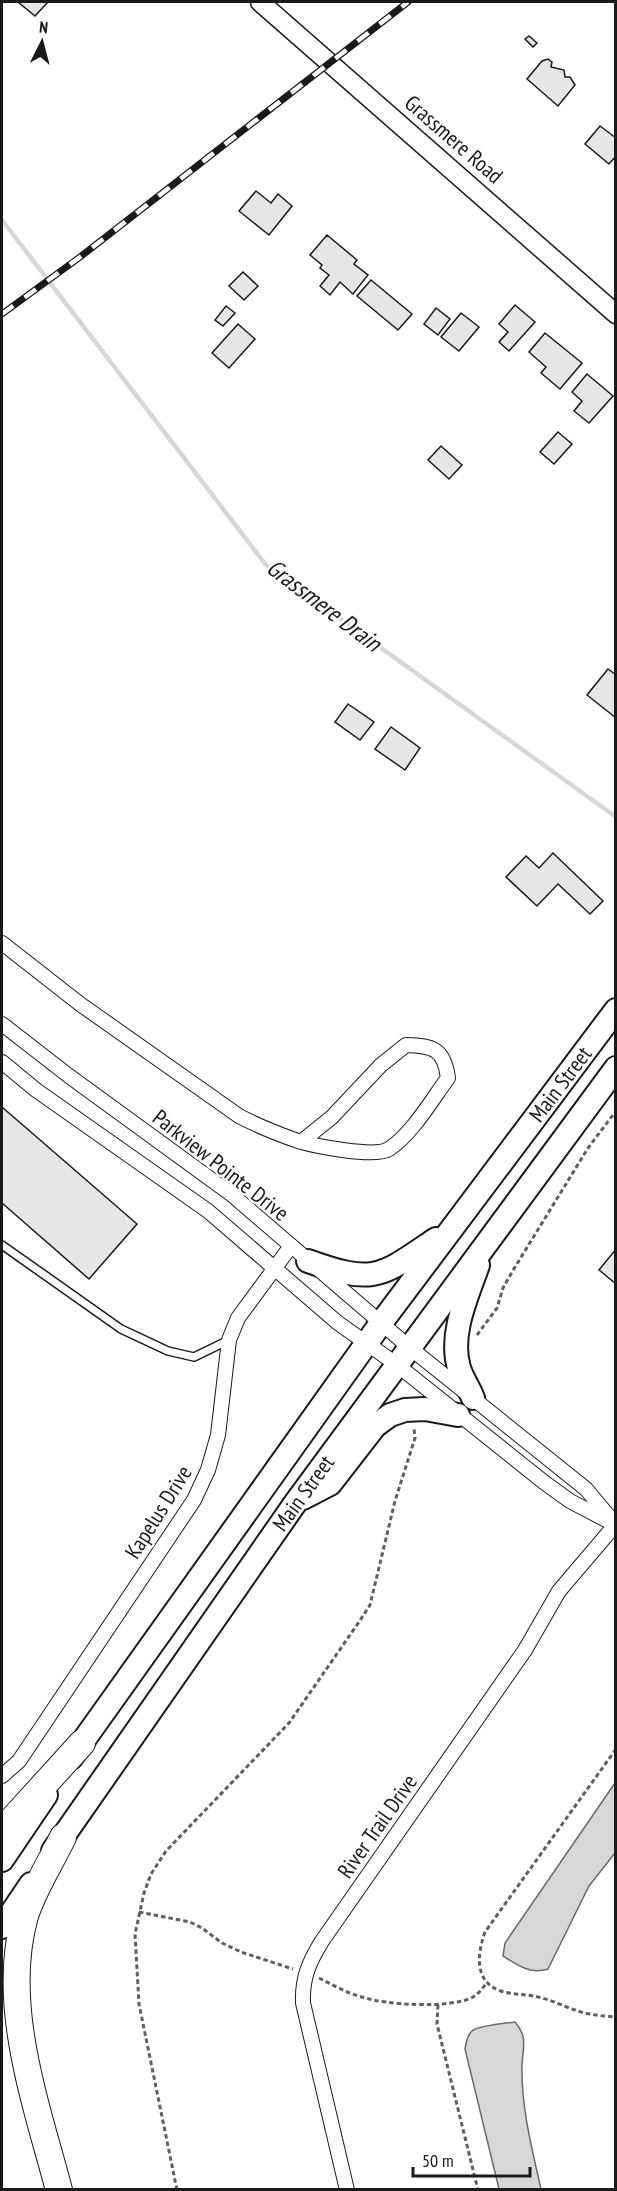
<svg xmlns="http://www.w3.org/2000/svg" width="617" height="2191" font-family="'PT Sans Narrow',sans-serif">
  <style>
    .water { fill: #d7d7d7; stroke: #6a6a6a; stroke-width: 1.5 }
    .lines { fill: none; stroke-linecap: round; stroke-linejoin: round }
    .stream { stroke: #d7d7d7; stroke-width: 4.5 }
    .building { fill: #e6e6e6; stroke: #1a1a1a; stroke-width: 1.5 }
    .service-casing { stroke: #1a1a1a; stroke-width: 10 }
    .minor-casing { stroke: #1a1a1a; stroke-width: 16 }
    .tertiary-casing { stroke: #1a1a1a; stroke-width: 21 }
    .primary-casing { stroke: #1a1a1a; stroke-width: 26 }
    .motorway-casing { stroke: #1a1a1a; stroke-width: 28 }
    .path { stroke: #5f5f5f; stroke-width: 3; stroke-dasharray: 4.5 3; stroke-linecap: butt }
    .service { stroke: #fff; stroke-width: 7 }
    .minor { stroke: #fff; stroke-width: 14 }
    .tertiary { stroke: #fff; stroke-width: 18 }
    .primary { stroke: #fff; stroke-width: 22 }
    .motorway { stroke: #fff; stroke-width: 26 }
    .rail-casing { stroke: #1a1a1a; stroke-width: 7 }
    .rail { stroke: #fff; stroke-width: 4.5; stroke-dasharray: 14; stroke-linecap: butt }
    .labels { text-anchor: middle; dominant-baseline: central; stroke-width: 4.5; stroke-linejoin: round; paint-order: stroke }
    .street-label { font-size: 22px; fill: #1a1a1a; stroke: #fff }
    .water-label { font-size: 24px; font-style: italic; fill: #1a1a1a; stroke: #fff }
  </style>
  <rect width="100%" height="100%" fill="#fff"/>
  <g class="water">
    <path d="M 615,1783 L 615,1853 L 589,1886 L 548,1969 C 531,1975 517,1965 503,1956 L 505,1943 Z"/>
    <path d="M 515,2022 C 528,2037 523,2047 522,2065 C 521,2107 532,2149 541,2189 L 499,2189 L 465,2049 C 466,2043 467,2035 472,2031 C 477,2026 507,2023 515,2022 Z"/>
  </g>
  <g class="lines">
    <polyline class="stream" points="2,220 266,565 616,817"/>
  </g>
  <g class="building">
    <polygon points="18,2 48,2 35,16"/>
    <polygon points="529,36 537,43 533,47 525,39"/>
    <polygon points="548,59 552,62 551,67 564,70 565,77 570,77 575,85 558,106 527,79 542,61"/>
    <polygon points="600,126 616,138 616,156 609,164 585,144"/>
    <polygon points="256,191 271,203 278,194 292,206 269,235 239,211"/>
    <polygon points="327,235 357,260 354,264 368,275 353,294 340,282 330,295 320,286 329,275 320,268 322,265 310,255"/>
    <polygon points="243,272 258,286 244,300 229,286"/>
    <polygon points="371,280 412,314 398,330 357,296"/>
    <polygon points="515,305 535,322 509,351 499,342 508,332 499,324"/>
    <polygon points="226,306 235,313 223,326 215,320"/>
    <polygon points="436,308 450,319 438,335 424,324"/>
    <polygon points="461,313 479,327 459,351 441,337"/>
    <polygon points="238,324 255,339 229,368 212,353"/>
    <polygon points="545,333 582,363 560,389 541,373 546,367 529,352"/>
    <polygon points="587,374 613,396 589,423 574,411 582,401 572,392"/>
    <polygon points="558,432 572,444 554,464 540,452"/>
    <polygon points="441,446 462,465 449,479 428,460"/>
    <polygon points="608,669 616,675 616,718 587,695"/>
    <polygon points="348,704 374,722 360,740 335,722"/>
    <polygon points="391,727 420,748 405,770 375,749"/>
    <polygon points="553,853 603,901 590,914 558,884 537,906 506,877 526,856 539,868"/>
    <polygon points="2,1107 137,1224 89,1279 2,1203"/>
    <polygon points="616,1249 616,1284 599,1270"/>
  </g>
  <g class="lines">
    <defs>
      <polyline id="service" points="2,1245 121,1329 168,1351 194,1357 229,1340"/>
      <g id="minor">
        <path d="M 2,943 L 80,1004 L 239,1116 C 258,1126 278,1134 298,1141 C 315,1146 375,1158 389,1149 C 412,1134 431,1101 448,1078 C 444,1049 434,1046 406,1045 L 381,1065 L 332,1117 L 301,1142"/>
        <polyline points="2,1024 69,1076 231,1194 409,1347 586,1489 616,1525"/>
        <polyline points="2,1062 36,1090 208,1211 338,1323 396,1364 545,1483 570,1501 610,1522"/>
        <polyline points="2,1776 19,1761 194,1500 208,1470 218,1435 229,1340 238,1318 291,1246"/>
        <path d="M 347,2190 L 303,2003 C 302,1978 309,1962 322,1941 L 525,1650 L 559,1591 L 616,1524"/>
      </g>
      <polyline id="tertiary" points="260,2 616,314"/>
      <g id="primary">
        <path d="M 308,1261 C 375,1285 380,1277 436,1239"/>
        <path d="M 473,1398 C 469,1388 462,1378 459,1368 C 449,1334 467,1297 478,1265"/>
        <polyline points="303,1498 330,1484 375,1426 390,1415 405,1410 425,1409 458,1415"/>
        <polyline points="71,1758 381,1323 616,1010"/>
        <polyline points="53,1851 296,1502 616,1068"/>
        <polyline points="2,1860 46,1795"/>
        <polyline points="2,1927 31,1884"/>
      </g>
      <g id="motorway">
        <polyline points="2,1831 82,1743"/>
        <path d="M 59,2190 C 36,2103 0,2004 25,1916 C 33,1890 51,1862 63,1837"/>
      </g>
    </defs>
    <use href="#service" class="service-casing"/>
    <use href="#minor" class="minor-casing"/>
    <use href="#tertiary" class="tertiary-casing"/>
    <use href="#primary" class="primary-casing"/>
    <use href="#motorway" class="motorway-casing"/>
    <g class="path">
      <polyline points="477,1335 497,1308 503,1288 512,1272 588,1148 616,1111"/>
      <path d="M 616,1749 L 485,1932 C 477,1955 474,1982 501,1991 C 513,1995 526,1994 538,1997 C 552,2000 565,2007 578,2011 C 590,2015 603,2016 616,2017"/>
      <polyline points="139,1912 190,1922 202,1928 222,1943 241,1952 293,1969"/>
      <path d="M 319,1978 C 333,1985 347,1993 362,1997 C 385,2005 451,2009 473,1997 C 478,1994 482,1989 486,1984"/>
      <polyline points="438,2005 437,2024 478,2190"/>
      <polyline points="177,2190 139,2004 135,1934 144,1893 151,1874 166,1851 289,1723 359,1622 370,1605 395,1501 415,1438 414,1428"/>
    </g>
    <use href="#service" class="service"/>
    <use href="#minor" class="minor"/>
    <use href="#tertiary" class="tertiary"/>
    <use href="#primary" class="primary"/>
    <use href="#motorway" class="motorway"/>
    <defs>
      <polyline id="rail" points="2,314 80,257 408,2"/>
    </defs>
    <use href="#rail" class="rail-casing"/>
    <use href="#rail" class="rail"/>
  </g>
  <g class="labels">
    <g class="street-label">
      <text transform="translate(454 139) rotate(41)">Grassmere Road</text>
      <text transform="translate(560 1084) rotate(-53)">Main Street</text>
      <text transform="translate(221 1165) rotate(38)">Parkview Pointe Drive</text>
      <text transform="translate(303 1493) rotate(-54)">Main Street</text>
      <text transform="translate(158 1512) rotate(-58)">Kapelus Drive</text>
      <text transform="translate(377 1826) rotate(-55)">River Trail Drive</text>
    </g>
    <g class="water-label">
      <text transform="translate(324 605) rotate(37)">Grassmere Drain</text>
    </g>
  </g>
  <rect width="617" height="2191" fill="none" stroke="#1a1a1a" stroke-width="6"/>
  <g transform="translate(42 42) rotate(6)" stroke="#ffffff" stroke-width="4.5" paint-order="stroke">
  <path d="M0-4.5L10 22L0 15L-10 22Z" fill="#1a1a1a"/>
  <text y="-9" font-size="16" font-weight="bold" text-anchor="middle" fill="#1a1a1a">N</text>
  </g>
  <path d="M413 2167v9h117v-9" fill="none" stroke="#1a1a1a" stroke-width="3"/>
  <text x="422" y="2167" font-size="18" fill="#1a1a1a" stroke="#ffffff" stroke-width="4.5" paint-order="stroke">50 m</text>
</svg>
